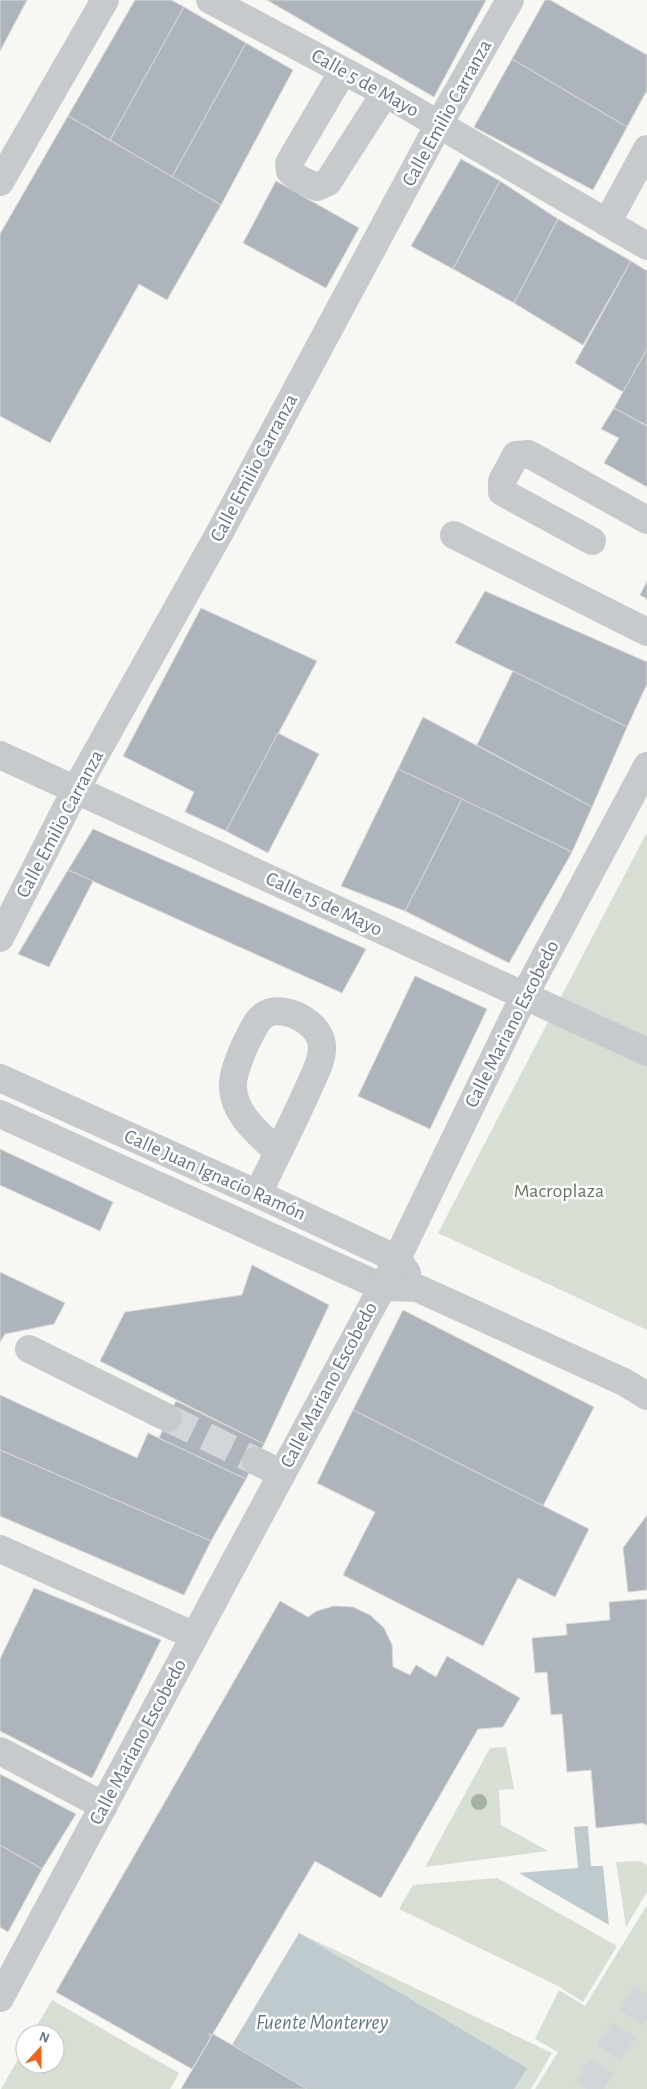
<svg xmlns="http://www.w3.org/2000/svg" width="647" height="2089" font-family="'Alegreya Sans',sans-serif">
  <style>
    .green { fill: #d7dfd4 }
    .water { fill: #bfcacf }
    .building { fill: #adb4bb; stroke: #d8d9d6 }
    .lines { fill: none; stroke-linecap: round; stroke-linejoin: round }
    .minor-tunnel { stroke: #d2d6d8; stroke-width: 28; stroke-dasharray: 28 14; stroke-linecap: butt }
    .major-tunnel { stroke: #d2d6d8; stroke-width: 28; stroke-dasharray: 28 14; stroke-linecap: butt }
    .minor { stroke: #c6cacd; stroke-width: 28 }
    .tree { fill: #a5b1a2 }
    .labels { text-anchor: middle; dominant-baseline: central; stroke-width: 5; stroke-linejoin: round; paint-order: stroke }
    .street-label { font-size: 20px; fill: #647487; stroke: #fff }
    .park-label { font-size: 20px; fill: #62785f; stroke: #fff }
    .water-label { font-size: 21px; font-style: italic; fill: #5f7683; stroke: #fff }
  </style>
  <rect width="100%" height="100%" fill="#f7f7f3"/>
  <g class="green">
    <polygon points="647,832 647,1330 438,1233"/>
    <polygon points="506,1747 514,1789 499,1790 501,1825 548,1851 425,1867 490,1748"/>
    <polygon points="640,1861 647,1865 647,1892 626,1927 616,1862"/>
    <polygon points="497,1878 617,1946 583,2002 558,1986 399,1909 413,1885"/>
    <polygon points="647,1905 647,2089 535,2089 558,2052 535,2039 559,1990 585,2006"/>
    <polygon points="299,1933 552,2053 531,2089 514,2089 526,2068"/>
    <polygon points="52,2000 179,2073 170,2089 1,2089 25,2047 25,2064 55,2064 55,2034 32,2034"/>
  </g>
  <g class="water">
    <polygon points="588,1826 591,1866 603,1866 609,1925 519,1873 578,1868 574,1827"/>
    <polygon points="299,1933 527,2068 514,2089 307,2089 232,2045"/>
  </g>
  <g class="building">
    <polygon points="0,0 27,0 0,51"/>
    <polygon points="135,0 171,0 184,7 110,140 68,116"/>
    <polygon points="267,0 486,0 434,97"/>
    <polygon points="545,0 550,0 647,55 647,90 627,127 512,59"/>
    <polygon points="184,7 246,43 172,177 110,140"/>
    <polygon points="246,43 293,70 221,205 172,177"/>
    <polygon points="512,59 627,127 593,190 474,127"/>
    <polygon points="68,116 221,205 167,300 139,284 50,443 0,416 0,234"/>
    <polygon points="461,159 500,181 453,269 411,246"/>
    <polygon points="276,181 359,228 326,288 243,243"/>
    <polygon points="500,181 558,219 514,303 453,269"/>
    <polygon points="558,219 631,261 583,345 514,303"/>
    <polygon points="631,261 647,271 647,349 623,392 575,363"/>
    <polygon points="647,349 647,423 646,425 614,408"/>
    <polygon points="614,408 647,426 647,487 604,463 619,438 601,429"/>
    <polygon points="647,581 647,599 640,595"/>
    <polygon points="485,591 647,662 647,684 627,727 455,643"/>
    <polygon points="201,608 317,661 226,831 185,812 194,792 123,756"/>
    <polygon points="513,671 627,727 592,807 477,745"/>
    <polygon points="423,717 592,807 572,852 398,769"/>
    <polygon points="278,733 319,754 268,853 226,831"/>
    <polygon points="398,769 462,799 405,911 341,886"/>
    <polygon points="462,799 572,852 509,963 405,911"/>
    <polygon points="93,829 366,949 342,993 68,870"/>
    <polygon points="68,870 93,881 49,967 18,954"/>
    <polygon points="415,976 487,1009 430,1129 358,1096"/>
    <polygon points="0,1149 113,1202 100,1231 0,1185"/>
    <polygon points="252,1265 329,1305 264,1444 100,1361 125,1312 242,1295"/>
    <polygon points="0,1272 65,1303 54,1324 5,1334 0,1342"/>
    <polygon points="403,1310 594,1407 543,1506 353,1410"/>
    <polygon points="0,1395 137,1458 148,1433 246,1479 211,1541 0,1450"/>
    <polygon points="176,1401 264,1444 246,1479 159,1438"/>
    <polygon points="353,1410 589,1529 555,1597 518,1578 483,1646 343,1575 375,1512 317,1483"/>
    <polygon points="0,1450 211,1541 184,1595 0,1516"/>
    <polygon points="647,1515 647,1590 628,1592 623,1548"/>
    <polygon points="34,1588 161,1640 92,1778 0,1731 0,1659"/>
    <polygon points="647,1599 647,1826 643,1823 596,1828 591,1770 567,1772 562,1714 551,1715 547,1672 535,1673 532,1638 567,1635 566,1624 610,1620 609,1602"/>
    <polygon points="280,1601 308,1617 317,1611 334,1606 353,1607 370,1615 384,1628 392,1645 393,1667 410,1675 416,1665 436,1677 447,1656 520,1698 503,1727 478,1729 381,1898 315,1861 192,2069 56,1992"/>
    <polygon points="0,1774 76,1814 42,1869 0,1845"/>
    <polygon points="0,1845 42,1869 8,1932 0,1927"/>
    <polygon points="209,2033 213,2036 304,2089 222,2089"/>
    <polygon points="213,2034 232,2045 307,2089 181,2089"/>
  </g>
  <g class="lines">
    <polyline class="minor-tunnel" points="168,1418 256,1461"/>
    <polyline class="major-tunnel" points="587,2089 647,1993"/>
    <g class="minor">
      <polyline points="210,0 385,93 647,246"/>
      <polyline points="343,71 289,163 290,171 299,179 317,187 328,182 385,93"/>
      <polyline points="0,182 105,0"/>
      <polyline points="607,223 647,149"/>
      <polyline points="454,535 647,632"/>
      <polyline points="592,541 502,492 502,481 516,455 528,454 534,457 647,520"/>
      <polyline points="0,755 647,1052"/>
      <polyline points="0,938 76,789 220,532 439,124 510,0"/>
      <polyline points="0,1078 258,1194 397,1259 407,1273"/>
      <polyline points="0,1114 382,1287 417,1288 624,1382 647,1396"/>
      <path d="M 258,1194 C 275,1158 293,1123 309,1087 C 314,1075 322,1062 322,1048 C 323,1024 286,1004 266,1014 C 256,1019 250,1036 245,1045 C 240,1057 233,1072 233,1085 C 232,1113 260,1135 278,1152"/>
      <polyline points="29,1349 168,1418"/>
      <polyline points="256,1461 282,1474"/>
      <polyline points="0,1549 195,1636"/>
      <polyline points="0,1751 104,1806"/>
      <polyline points="0,1998 391,1271 524,996 647,766"/>
    </g>
  </g>
  <circle class="tree" cx="479" cy="1802" r="8"/>
  <g class="labels">
    <g class="street-label">
      <text transform="translate(365 83) rotate(29)">Calle 5 de Mayo</text>
      <text transform="translate(447 113) rotate(-61)">Calle Emilio Carranza</text>
      <text transform="translate(254 468) rotate(-62)">Calle Emilio Carranza</text>
      <text transform="translate(60 824) rotate(-62)">Calle Emilio Carranza</text>
      <text transform="translate(324 904) rotate(25)">Calle 15 de Mayo</text>
      <text transform="translate(512 1024) rotate(-63)">Calle Mariano Escobedo</text>
      <text transform="translate(215 1175) rotate(24)">Calle Juan Ignacio Ramón</text>
      <text transform="translate(329 1385) rotate(-62)">Calle Mariano Escobedo</text>
      <text transform="translate(138 1742) rotate(-62)">Calle Mariano Escobedo</text>
    </g>
    <g class="park-label">
      <text x="559" y="1191">Macroplaza</text>
    </g>
    <g class="water-label">
      <text x="322" y="2022">Fuente Monterrey</text>
    </g>
  </g>
  <g transform="translate(40 2049) rotate(21)"><circle r="24" fill="#ffffff" stroke="#c1c7cf"/>
  <path d="M0-4L9 19L0 12L-9 19Z" fill="#ef631c"/>
  <text y="-8" font-size="14" font-weight="bold" text-anchor="middle" fill="#647487">N</text>
  </g>
</svg>
